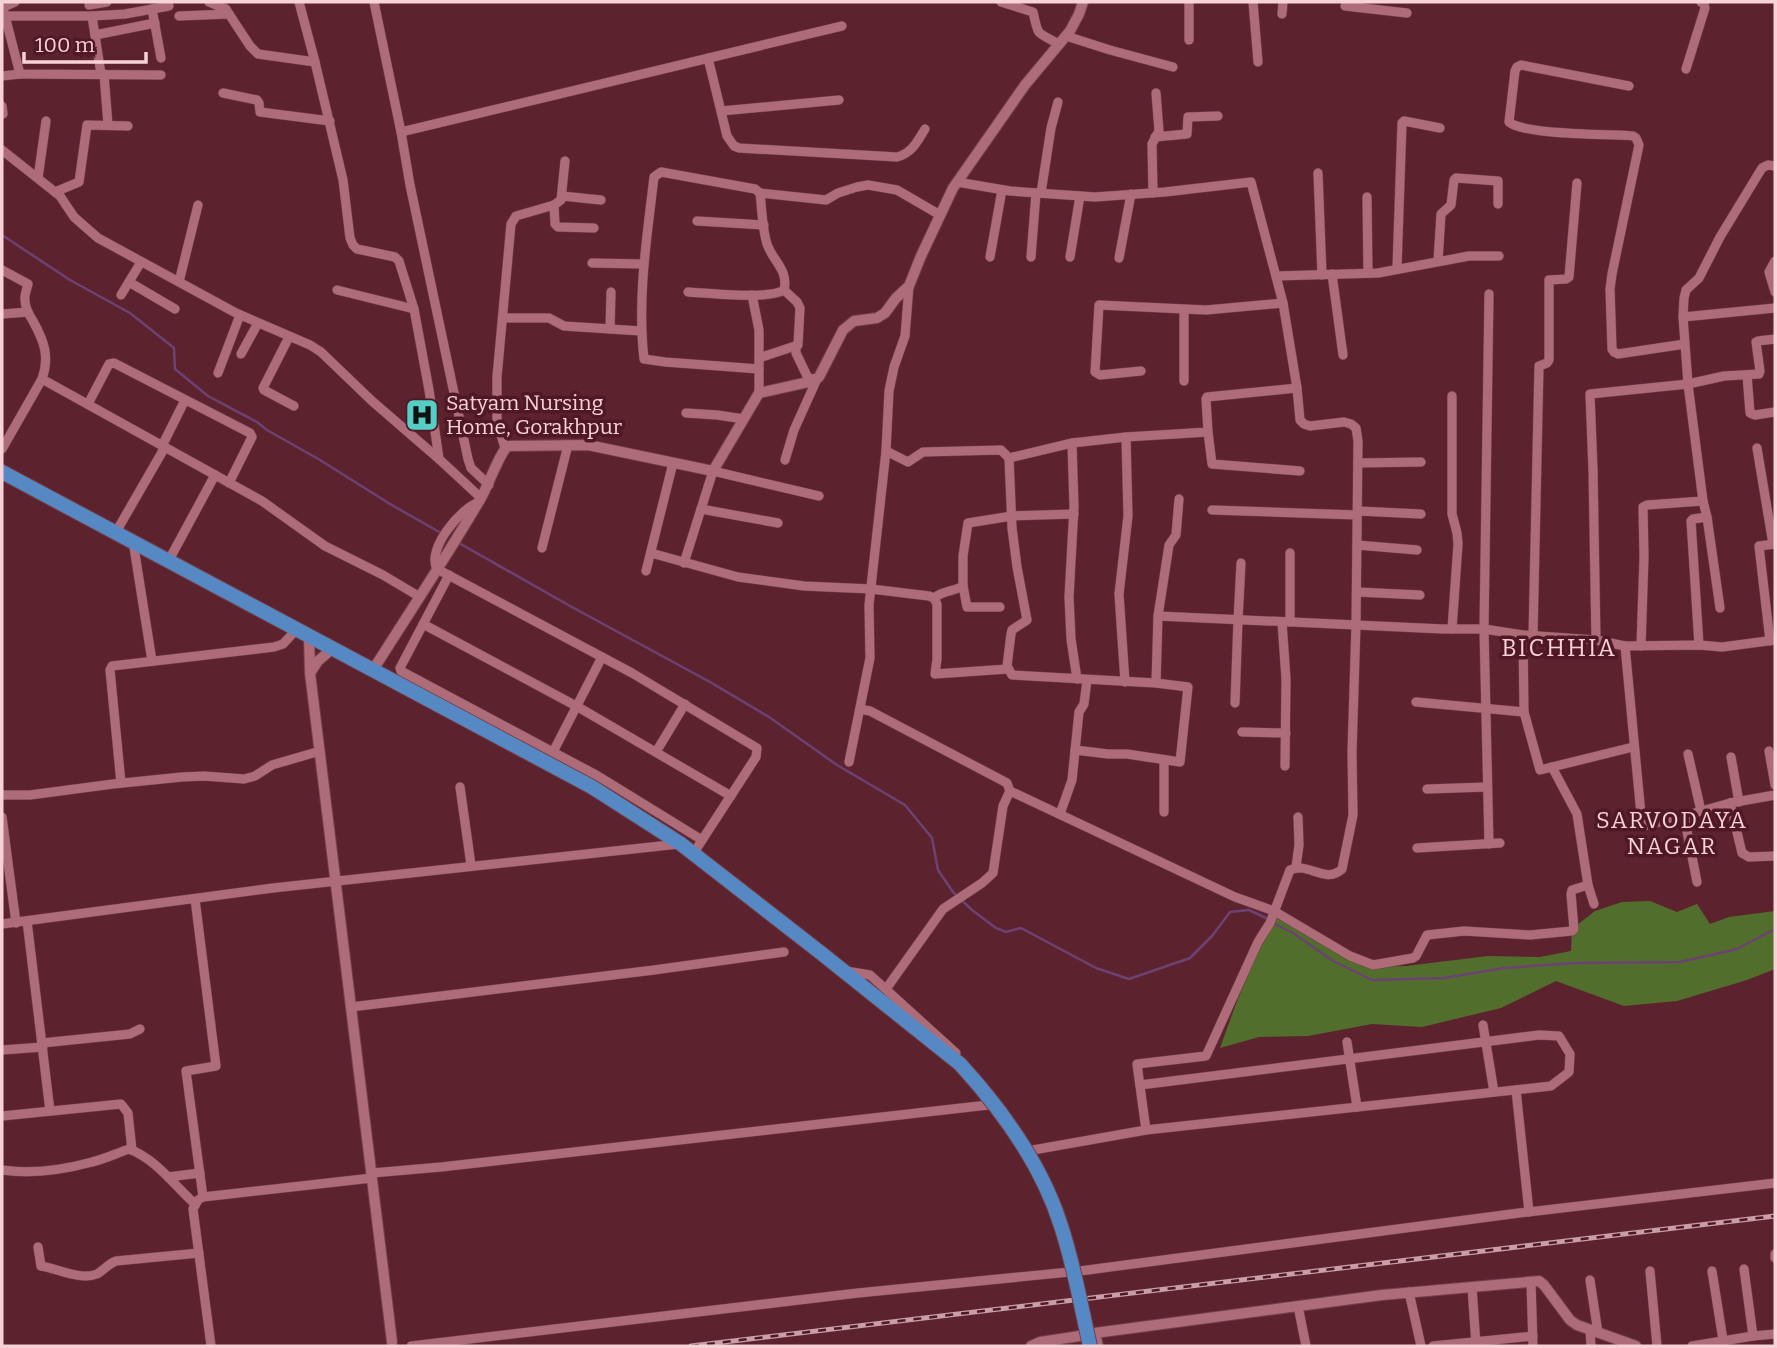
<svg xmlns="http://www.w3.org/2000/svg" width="1777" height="1348" font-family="Bitter,serif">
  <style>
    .green { fill: #526e2c }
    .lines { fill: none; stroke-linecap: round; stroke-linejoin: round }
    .stream { stroke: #6c4273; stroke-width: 2.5 }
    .minor-casing { stroke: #72404c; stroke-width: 10 }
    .tertiary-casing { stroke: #72404c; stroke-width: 12 }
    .trunk-casing { stroke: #72404c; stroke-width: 16 }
    .minor { stroke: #ad6c77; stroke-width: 9 }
    .tertiary { stroke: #ad6c77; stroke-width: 10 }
    .trunk { stroke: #5689c4; stroke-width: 14 }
    .rail-casing { stroke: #c99ea5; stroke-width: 5 }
    .rail { stroke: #501825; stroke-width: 2.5; stroke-dasharray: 8; stroke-linecap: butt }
    .trunk-bridge-casing { stroke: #72404c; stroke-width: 16; stroke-linecap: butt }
    .trunk-bridge { stroke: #5689c4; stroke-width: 14 }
    .labels { text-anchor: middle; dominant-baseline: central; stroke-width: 7; stroke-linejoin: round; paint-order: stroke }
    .poi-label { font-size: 21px; fill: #f7d2d6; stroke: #501825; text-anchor: start }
    .neighbourhood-label { font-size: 23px; letter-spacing: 2px; fill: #f7d2d6; stroke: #501825 }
    .quarter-label { font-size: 24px; letter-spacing: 2px; fill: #f7d2d6; stroke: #501825 }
  </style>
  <rect width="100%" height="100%" fill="#5c232f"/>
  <path class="green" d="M 1650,901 L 1677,912 L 1697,904 L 1710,924 L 1729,917 L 1775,911 L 1775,969 L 1747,980 L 1677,1001 L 1624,1006 L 1556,981 L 1501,1008 L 1422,1027 L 1372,1024 L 1308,1036 L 1259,1037 L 1220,1048 C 1236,1003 1252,959 1276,918 L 1317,939 L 1364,967 L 1406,966 L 1488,956 L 1540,957 L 1571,951 L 1572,929 L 1595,911 L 1622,902 Z"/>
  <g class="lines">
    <g class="stream">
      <polyline points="2,235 70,280 130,313 174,348 175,369 208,396 257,422 267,430 320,460 390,504 441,533"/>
      <polyline points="459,543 570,606 710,682 769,717 837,765 905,805 932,838 938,870 953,892 972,910 996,928 1006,932 1021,928 1096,968 1129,979 1190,958 1212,936 1230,912 1249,910 1268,919"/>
      <polyline points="1273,923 1293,933 1333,961 1372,980 1444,978 1504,968 1576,963 1680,962 1737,949 1775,929"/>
    </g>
    <defs>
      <g id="minor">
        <polyline points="209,2 226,9 229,14"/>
        <polyline points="299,2 315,62"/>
        <polyline points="374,2 401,132 410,185 468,459 471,468 489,485"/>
        <path d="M 1001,2 L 1033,12 C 1039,37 1035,31 1059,44"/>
        <polyline points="1253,2 1258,62"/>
        <polyline points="89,5 107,2"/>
        <polyline points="1345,6 1407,13"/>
        <polyline points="2,8 15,2"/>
        <polyline points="3,8 20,74 161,75"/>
        <polyline points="152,9 161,58"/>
        <polyline points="1282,14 1283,2"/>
        <polyline points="5,16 92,16 125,14 169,6"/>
        <polyline points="92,16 101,74"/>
        <polyline points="179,16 229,14 250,46 258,54 315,62 343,180 350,238 353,245 357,249 395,257 399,261 414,309 429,390 439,459"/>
        <polyline points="95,35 155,23"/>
        <polyline points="1066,36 1110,50 1173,67"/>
        <polyline points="1189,40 1189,2"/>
        <path d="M 708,58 L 727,136 L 734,146 L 739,148 L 897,157 C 912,153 917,142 925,129"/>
        <polyline points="1686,69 1705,8 1704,4 1701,2"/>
        <polyline points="104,74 108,125"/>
        <polyline points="2,76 20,74"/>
        <path d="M 1629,86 L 1521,65 L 1517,67 L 1515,71 L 1509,122 C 1524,135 1608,134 1633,136 L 1636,138 L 1639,145 L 1612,274 L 1610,289 L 1612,349 L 1614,352 L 1618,354 L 1685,344"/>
        <polyline points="223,93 257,100 259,103 260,112 330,121"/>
        <polyline points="2,106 3,114"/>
        <polyline points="721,111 839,100"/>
        <polyline points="401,132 842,26"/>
        <polyline points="1155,137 1187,134 1188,117 1218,116"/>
        <polyline points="2,150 60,196 74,217 98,238 236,313 310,345 321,352 372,401 439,459 481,498"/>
        <polyline points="1318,173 1322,275"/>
        <polyline points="38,178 46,121"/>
        <path d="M 957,182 L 1010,191 L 1095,197 L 1165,192 L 1251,182 L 1283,303 L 1297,388 L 1300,420 L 1304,424 L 1310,426 L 1344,422 L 1351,424 L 1356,428 L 1358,441 L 1356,625 L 1352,752 L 1353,815 L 1342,869 C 1325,885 1308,861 1290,870 L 1270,923 L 1258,942 L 1206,1056 L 1137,1064 L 1146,1130 L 1033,1150"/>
        <polyline points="55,192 79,182 87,125 128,126"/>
        <polyline points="760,193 826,200 838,193 857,187 868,185 897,190 940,215"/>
        <polyline points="1041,193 1051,128 1058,102"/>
        <polyline points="1153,193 1152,144 1159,131 1156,93"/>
        <polyline points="562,196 601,200"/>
        <polyline points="1367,197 1368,273"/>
        <polyline points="554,205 555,224 558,227 594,228"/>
        <polyline points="697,221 764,225"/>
        <polyline points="990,257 1002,190"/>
        <polyline points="1031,257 1036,193"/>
        <polyline points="1070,257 1080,196"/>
        <polyline points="1119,258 1131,194"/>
        <polyline points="1438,261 1441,214 1451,205 1454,180 1456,178 1498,181 1498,204"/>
        <polyline points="1775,261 1769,272 1775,292"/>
        <polyline points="592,263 644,264"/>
        <polyline points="1397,268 1402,123 1404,121 1440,128"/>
        <path d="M 2,270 L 28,284 C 27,289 24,295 25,300 C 25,308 29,315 33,321 C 44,341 50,357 42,379 L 2,449"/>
        <polyline points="1332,274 1343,355"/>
        <polyline points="1276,276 1378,273 1469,256 1499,256"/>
        <polyline points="129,282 175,309"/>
        <polyline points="179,282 198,205"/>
        <polyline points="337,290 414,309"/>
        <path d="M 688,292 C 709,293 768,300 784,290 C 789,270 772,260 767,244 C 762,228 762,209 760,193 L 755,189 L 661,172 L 654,177 C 647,237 637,298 644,359 L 665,362 L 759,369"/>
        <polyline points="121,295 141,262"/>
        <polyline points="752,295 759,330 759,393"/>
        <polyline points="1184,309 1184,381"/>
        <polyline points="2,314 28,312"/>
        <polyline points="1683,317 1775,308"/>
        <polyline points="503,318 549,318 564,326 641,331"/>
        <polyline points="610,329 611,292"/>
        <polyline points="289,337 263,388 264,390 294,406"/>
        <polyline points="241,354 258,323"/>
        <polyline points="759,358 798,345 800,308 797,302 784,290"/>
        <polyline points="1141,371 1100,375 1095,372 1099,305 1206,310 1283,303"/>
        <polyline points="218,373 240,315"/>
        <polyline points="1747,375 1750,413 1755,415 1775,412"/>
        <polyline points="42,379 262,501 325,546 383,575 420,597"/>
        <polyline points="88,404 109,364 114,363 250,433 252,437 229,483"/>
        <polyline points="686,413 717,415 744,419"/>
        <polyline points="1208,432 1212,464 1300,471"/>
        <polyline points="1072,443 1074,507 1069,597 1071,639 1077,679"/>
        <polyline points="162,446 185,400"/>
        <polyline points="505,448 497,422 497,377 511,224 516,216 554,205 561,200 565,161"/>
        <polyline points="1757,448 1773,544"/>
        <polyline points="886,451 908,462 923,452 1001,450 1009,458 1012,528 1017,567 1027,620 1012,630 1011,634 1007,666 1012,675 1156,683 1188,687 1180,762 1127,754 1108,754 1075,750"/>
        <polyline points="1009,458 1072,443 1126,437 1208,432 1206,399 1207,397 1297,388"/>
        <polyline points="785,460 794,430 817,379 808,378 796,353 796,346"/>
        <polyline points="1358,463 1421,462"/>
        <path d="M 479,502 C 461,508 426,549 437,569 L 632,673 L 757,748 L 756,757 L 693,854"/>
        <polyline points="701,509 778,523"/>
        <polyline points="1212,510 1357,515"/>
        <polyline points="1358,511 1421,514"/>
        <polyline points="1707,517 1720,608"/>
        <polyline points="116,532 165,447"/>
        <polyline points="133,541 152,661"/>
        <polyline points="1357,545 1417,550"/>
        <polyline points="542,548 568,445"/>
        <polyline points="651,553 738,577 804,586 871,589 929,596 934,598 937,604 937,659 935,674 1008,669"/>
        <polyline points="169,560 215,475"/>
        <polyline points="684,563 713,471 819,496"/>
        <polyline points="646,571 673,463"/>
        <polyline points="449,575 400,668 401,671 598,776 702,840"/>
        <polyline points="963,586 967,607 1000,607"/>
        <polyline points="1357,592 1420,595"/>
        <path d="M 934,598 C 943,590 953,592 963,586 L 963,556 L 968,523 L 1012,516 L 1074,514"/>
        <polyline points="1158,616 1443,629 1484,629 1523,635 1596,640 1625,646 1699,645 1722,647 1775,640"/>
        <polyline points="1282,622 1286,679 1285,766"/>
        <polyline points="1290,622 1290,553"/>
        <polyline points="423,624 578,707 731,796"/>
        <polyline points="1452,629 1458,544 1457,533 1452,514 1452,396"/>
        <polyline points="1523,635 1524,712"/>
        <polyline points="1533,636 1539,366 1547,363 1549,360 1549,280 1566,279 1569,277 1577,183"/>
        <polyline points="1596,640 1593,470 1590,394 1688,384 1724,376 1759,374 1760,371 1756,342 1758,341 1775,339"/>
        <polyline points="1770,641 1759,546 1775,544"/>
        <polyline points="1699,645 1691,521 1693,519 1707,517 1703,501 1688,384 1683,317 1684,298 1686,290 1699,278 1720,237 1762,168 1768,165 1775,166"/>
        <polyline points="1625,646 1642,825 1644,826 1684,816 1697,882"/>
        <polyline points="1641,646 1644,557 1643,507 1647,505 1703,501"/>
        <polyline points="1125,682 1119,594 1128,516 1126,437"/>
        <polyline points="1156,683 1158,616 1169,545 1176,535 1179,499"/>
        <polyline points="1416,702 1524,712 1540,770 1633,747"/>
        <polyline points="1235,703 1238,620 1241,563"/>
        <polyline points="860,709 870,711 1007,783 1010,791"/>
        <polyline points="1242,732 1286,733"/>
        <polyline points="1769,751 1775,785"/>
        <polyline points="553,752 602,657"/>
        <polyline points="656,752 685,704"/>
        <polyline points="1688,754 1701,811"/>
        <polyline points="1731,757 1739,802"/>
        <polyline points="849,762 870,658 869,605 886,451 889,391 894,367 905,336 909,286"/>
        <polyline points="1552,767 1577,814 1588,885 1594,904"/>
        <polyline points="121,783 110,670 112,666 274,647 283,644 297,629"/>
        <polyline points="460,787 471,865"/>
        <polyline points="1427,789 1487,787"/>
        <polyline points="2,795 30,795 113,784 182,777 204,776 244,779 255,776 272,765 320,751"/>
        <polyline points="1730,803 1742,853 1749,857 1775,856"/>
        <polyline points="1164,812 1164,760"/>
        <polyline points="1060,814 1072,780 1079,712 1084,704 1087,680"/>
        <polyline points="1684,816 1730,803 1775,795"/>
        <polyline points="2,817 16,923"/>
        <polyline points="1489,844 1484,629 1489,294"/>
        <polyline points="1417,848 1500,843"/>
        <polyline points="1296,867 1299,845 1298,817"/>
        <polyline points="195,899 216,1066 186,1071 203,1197"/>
        <polyline points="27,921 50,1111"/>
        <polyline points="2,924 273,888 679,844"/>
        <polyline points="846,971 870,975 956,1053"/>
        <polyline points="886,989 943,909 982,883 993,873 1003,806 1010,791 1235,897 1274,911 1350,956 1373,965 1413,958 1416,956 1427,935 1464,931 1530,935 1572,931 1574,929 1571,894 1572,890 1588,885"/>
        <polyline points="351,1007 654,970 784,952"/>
        <polyline points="1483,1025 1494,1092"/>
        <polyline points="1347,1042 1357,1107"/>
        <polyline points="42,1043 130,1034 140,1029"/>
        <polyline points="2,1050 43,1047"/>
        <polyline points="1140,1085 1539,1035 1559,1036 1570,1054 1569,1072 1551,1086 1146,1130"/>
        <polyline points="1516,1090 1529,1212"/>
        <polyline points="2,1116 121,1104 128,1113 132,1150"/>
        <path d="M 2,1170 C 31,1174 63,1170 92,1162 C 105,1159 117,1153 129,1149 C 156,1159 174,1185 195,1204"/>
        <polyline points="372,1173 441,1167 997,1104"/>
        <polyline points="168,1177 200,1173"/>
        <path d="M 38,1247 L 41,1266 C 56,1268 81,1281 97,1274 C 104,1270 108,1264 116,1261 L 199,1253"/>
        <polyline points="1775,1254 1775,1258"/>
        <polyline points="1744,1269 1753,1336"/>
        <polyline points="1650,1271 1657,1346"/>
        <polyline points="1712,1271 1723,1340"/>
        <polyline points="1590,1280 1598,1333"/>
        <polyline points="1531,1282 1533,1346"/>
        <polyline points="1472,1287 1476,1345"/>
        <polyline points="1409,1292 1421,1346"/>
        <polyline points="1298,1306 1306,1346"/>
        <polyline points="1590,1330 1591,1346"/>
        <polyline points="211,1346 193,1209 198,1200 203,1197 372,1178"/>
        <polyline points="411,1346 858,1293 1080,1271 1519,1213 1775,1183"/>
        <polyline points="1433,1346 1533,1336"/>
        <polyline points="1692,1346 1753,1336 1775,1334"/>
      </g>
      <g id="tertiary">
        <polyline points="309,637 310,673 392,1342"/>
        <path d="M 373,670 C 409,613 447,556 481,498 C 488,486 500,452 508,446 L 588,445 L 713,471 L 759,393 L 813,381 L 819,377 L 843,330 L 854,321 L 877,318 L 885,313 L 896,298 L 909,286 L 921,256 L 953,188 L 1025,85 L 1070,31 L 1079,14 L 1083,2"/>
        <polyline points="310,673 318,661 332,649"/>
        <polyline points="1031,1346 1040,1342 1093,1334"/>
        <polyline points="1098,1346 1095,1333 1382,1295 1539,1281 1544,1285 1570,1320 1577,1325 1636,1346"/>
      </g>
      <polyline id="trunk" points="2,472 592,787 681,844 821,953 960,1064"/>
    </defs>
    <use href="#minor" class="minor-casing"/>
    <use href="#tertiary" class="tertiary-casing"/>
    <use href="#trunk" class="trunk-casing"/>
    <use href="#minor" class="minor"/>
    <use href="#tertiary" class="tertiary"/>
    <use href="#trunk" class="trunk"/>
    <defs>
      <polyline id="rail" points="691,1346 1775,1216"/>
    </defs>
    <use href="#rail" class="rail-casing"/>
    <use href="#rail" class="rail"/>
    <defs>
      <path id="trunk-bridge" d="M 960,1064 C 1003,1111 1042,1165 1061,1226 C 1074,1265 1081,1306 1090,1346"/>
    </defs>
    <use href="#trunk-bridge" class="trunk-bridge-casing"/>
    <use href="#trunk-bridge" class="trunk-bridge"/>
  </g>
  <defs>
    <symbol id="hospital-square" viewBox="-11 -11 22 22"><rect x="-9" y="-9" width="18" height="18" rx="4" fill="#55cec5" stroke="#501825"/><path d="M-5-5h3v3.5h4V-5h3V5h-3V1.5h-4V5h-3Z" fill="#111"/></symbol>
  </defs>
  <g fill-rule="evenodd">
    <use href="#hospital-square" x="403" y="396" width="38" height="38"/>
  </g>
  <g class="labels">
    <g class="poi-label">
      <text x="446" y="403">Satyam Nursing<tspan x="446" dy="24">Home, Gorakhpur</tspan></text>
    </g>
    <g class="neighbourhood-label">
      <text x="1672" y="820">SARVODAYA<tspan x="1672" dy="26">NAGAR</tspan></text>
    </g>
    <g class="quarter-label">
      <text x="1559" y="648">BICHHIA</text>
    </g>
  </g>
  <rect width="1777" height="1348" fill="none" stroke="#f7d2d6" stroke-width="7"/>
  <path d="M24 52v10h122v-10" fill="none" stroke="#f7d2d6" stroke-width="3.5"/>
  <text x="35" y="52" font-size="21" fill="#f7d2d6" stroke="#501825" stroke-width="5" paint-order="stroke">100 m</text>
</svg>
